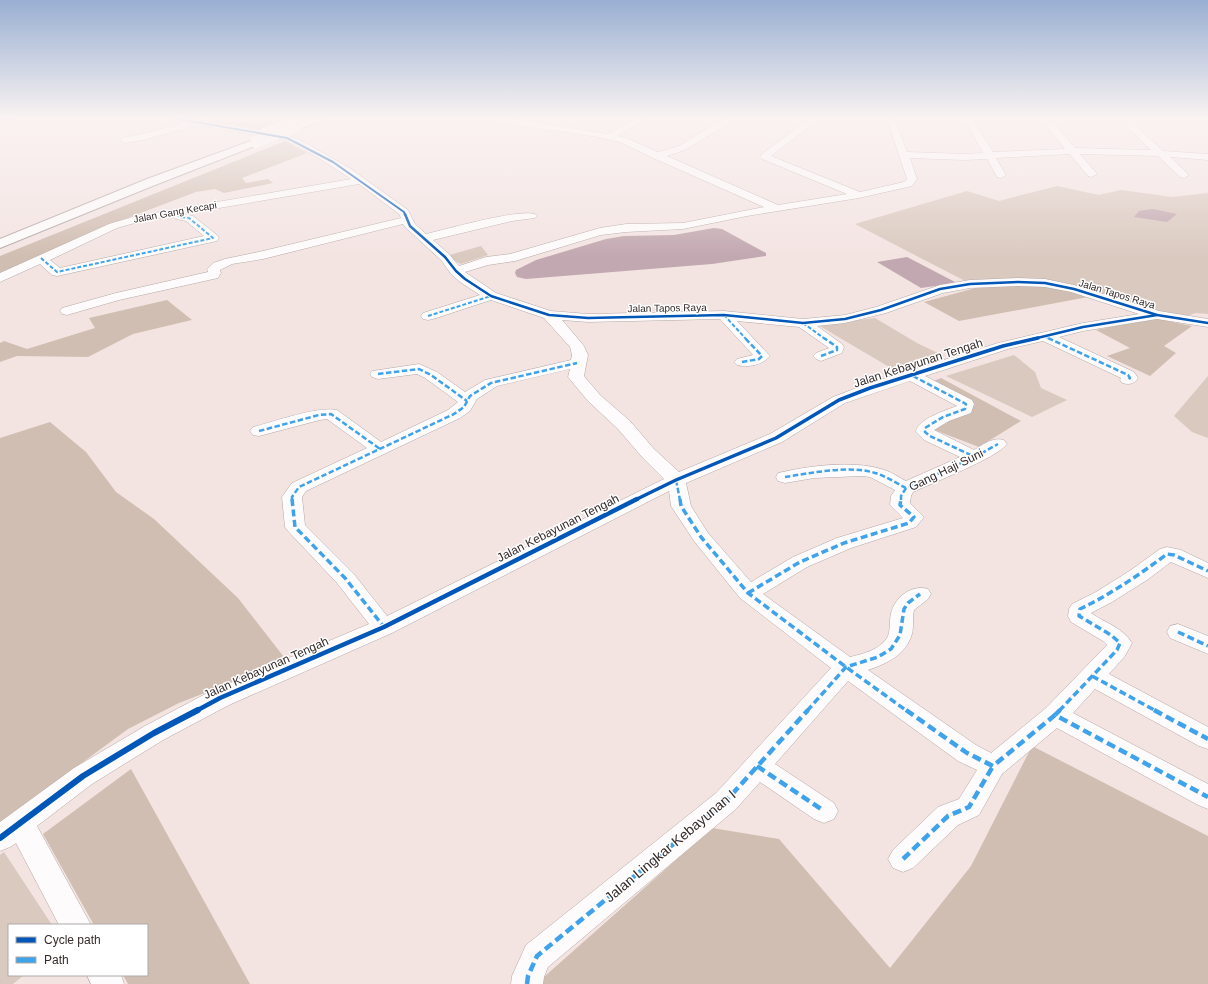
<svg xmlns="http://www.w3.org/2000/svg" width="1208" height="984" font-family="Arial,sans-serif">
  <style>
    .green { fill: #dac9bf }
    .forest { fill: #d1beb2 }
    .water { fill: #c2a8b0 }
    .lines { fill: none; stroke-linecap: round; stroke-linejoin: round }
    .stream { stroke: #c2a8b0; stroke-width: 2.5 }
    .minor-casing { stroke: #b3a8a6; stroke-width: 1 }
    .motorway-casing { stroke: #b3a8a6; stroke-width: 2 }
    .minor { fill: #fdfbfb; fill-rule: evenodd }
    .motorway { fill: #fdfbfb; fill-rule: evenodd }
    .motorway-bridge-casing { stroke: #b3a8a6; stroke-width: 12; stroke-linecap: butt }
    .motorway-bridge { stroke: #fdfbfb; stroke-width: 12 }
    .quiet-far4 { stroke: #3ea3eb; stroke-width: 1.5; stroke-dasharray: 3 1.5; stroke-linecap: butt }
    .quiet-far3 { stroke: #3ea3eb; stroke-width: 2; stroke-dasharray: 4 2; stroke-linecap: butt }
    .quiet-far2 { stroke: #3ea3eb; stroke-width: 2.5; stroke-dasharray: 5.5 2.5; stroke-linecap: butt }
    .quiet-far1 { stroke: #3ea3eb; stroke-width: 3.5; stroke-dasharray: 7 3.5; stroke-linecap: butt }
    .quiet { stroke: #3ea3eb; stroke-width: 4.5; stroke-dasharray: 9 4.5; stroke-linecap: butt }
    .cycleway-far4-casing { stroke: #fff; stroke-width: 3.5 }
    .cycleway-far3-casing { stroke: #fff; stroke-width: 4 }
    .cycleway-far2-casing { stroke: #fff; stroke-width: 5.5 }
    .cycleway-far1-casing { stroke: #fff; stroke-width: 7 }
    .cycleway-casing { stroke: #fff; stroke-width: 8 }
    .cycleway-far4 { stroke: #0057b8; stroke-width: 2 }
    .cycleway-far3 { stroke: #0057b8; stroke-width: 2.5 }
    .cycleway-far2 { stroke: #0057b8; stroke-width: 3.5 }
    .cycleway-far1 { stroke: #0057b8; stroke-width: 4.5 }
    .cycleway { stroke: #0057b8; stroke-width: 6 }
    .labels { text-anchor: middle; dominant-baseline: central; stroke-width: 3; stroke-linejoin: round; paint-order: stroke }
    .far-street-label { font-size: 10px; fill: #342a29; stroke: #fff }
    .street-label { font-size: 12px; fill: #342a29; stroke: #fff }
    .near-street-label { font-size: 14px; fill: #342a29; stroke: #fff }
  </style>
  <rect width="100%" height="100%" fill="#f3e4e2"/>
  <g class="green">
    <polygon points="1057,186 1099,195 1121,190 1172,197 1208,193 1208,314 1196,313 1184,317 1142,307 1089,290 967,282 855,224 967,191 999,201"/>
    <polygon points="481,246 488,255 461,264 446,256"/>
    <polygon points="875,318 917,343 944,356 896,371 818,325"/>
    <polygon points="1014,355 1035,372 1041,388 1067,400 1032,417 946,376"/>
    <polygon points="1208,376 1208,438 1192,432 1174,416"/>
    <polygon points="4,852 52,925 9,925 9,975 24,975 13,984 0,984 0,855"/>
  </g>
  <g class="forest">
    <polygon points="213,119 296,119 265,130 209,121"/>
    <polygon points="285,141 307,153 242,178 246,183 268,179 273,183 224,193 215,189 196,192 101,228 0,275 0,256"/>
    <polygon points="1023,284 1068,290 1088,297 959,321 924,302 979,287"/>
    <polygon points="167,300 192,320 133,334 88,357 17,356 0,362 0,343 4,341 27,349 95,328 89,318"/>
    <polygon points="1153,318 1192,326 1164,346 1176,353 1150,376 1107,356 1130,348 1096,330"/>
    <polygon points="941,378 1021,421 979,447 932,429 975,405 931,382"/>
    <polygon points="50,422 86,452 116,492 154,519 238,598 287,661 179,703 128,729 0,823 0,438"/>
    <polygon points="1032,746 1208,836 1208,984 536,984 712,828 779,839 890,968 971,866"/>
    <polygon points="131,769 250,984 128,984 123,975 147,975 147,925 94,925 43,834"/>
  </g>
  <g class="water">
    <polygon points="1153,209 1177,214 1167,222 1134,217 1139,211"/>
    <polygon points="714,228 722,229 766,253 766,256 712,264 526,279 517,277 515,273 516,270 536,260 606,239 624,236 674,235"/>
    <polygon points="907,257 957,283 921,288 877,262"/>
  </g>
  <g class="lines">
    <polyline class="stream" points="0,121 13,119"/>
    <defs>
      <g id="minor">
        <path d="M 174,119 L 193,119 L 287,135 L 306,143 L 351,169 L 408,210 L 415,224 L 426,234 C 448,229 517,209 535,214 L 537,216 L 535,218 L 512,221 L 433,240 L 449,254 L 459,266 L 486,257 L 510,254 L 600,228 L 626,224 L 683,223 L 764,207 L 653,158 L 620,142 L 598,137 L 497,122 L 493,119 L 515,119 L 608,134 L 635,119 L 646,119 L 617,136 L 626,138 L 658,152 L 679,146 L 722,120 L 728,120 L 729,122 L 728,124 L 685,150 L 667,156 L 778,205 L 847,194 L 762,159 L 760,157 L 762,154 L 809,119 L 819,119 L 771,156 L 860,192 L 904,182 L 907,179 L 887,119 L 895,119 L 907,152 L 964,154 L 983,153 L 966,122 L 970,119 L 974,122 L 993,152 L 1065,149 L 1047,126 L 1051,123 L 1054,124 L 1075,148 L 1151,150 L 1129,129 L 1128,127 L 1132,124 L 1135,125 L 1163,151 L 1208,154 L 1208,160 L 1170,157 L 1189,175 L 1184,178 L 1180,177 L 1158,156 L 1080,154 L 1097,174 L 1092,177 L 1088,176 L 1070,154 L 996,158 L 1006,175 L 1001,178 L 997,177 L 987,159 L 964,160 L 910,158 L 917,179 L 912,186 L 859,198 L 747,216 L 683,229 L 626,232 L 601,235 L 515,261 L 488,265 L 465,272 L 496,293 L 551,311 L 588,314 L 724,311 L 803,319 L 845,315 L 876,307 L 940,285 L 970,280 L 1018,278 L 1045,279 L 1074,285 L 1159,311 L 1208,319 L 1208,327 L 1157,319 L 1083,331 L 1059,337 L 1134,372 L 1138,378 C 1134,384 1130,385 1122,383 L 1120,380 L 1121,378 L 1043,341 L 1008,349 L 925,376 L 972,400 L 974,404 L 971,413 L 949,421 L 934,430 L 974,450 C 984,444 993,437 1004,440 L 1007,444 C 997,458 932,483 913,492 L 911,496 L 910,503 L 924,517 L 916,527 L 851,548 L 807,567 L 763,594 L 850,657 C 863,654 879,650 887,638 C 891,631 889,621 891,613 C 895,597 912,584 928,589 L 931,594 L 928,599 L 914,610 C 912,618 914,626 912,634 C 906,655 886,664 868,670 L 976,745 L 991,753 L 1046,708 L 1107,645 L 1103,641 L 1071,622 L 1068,616 L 1069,609 L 1072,604 L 1096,592 L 1131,570 L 1160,549 L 1167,547 L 1181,550 L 1208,563 L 1208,578 L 1171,562 L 1147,580 L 1112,602 L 1091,613 C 1105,623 1122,627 1132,643 L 1125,656 L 1109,674 L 1208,727 L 1208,749 L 1199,746 L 1095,689 L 1073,713 L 1208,784 L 1208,809 L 1198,805 L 1057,728 L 1002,774 L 979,815 L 958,825 L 913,868 L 903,872 L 893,868 L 888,859 L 893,850 L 938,807 L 959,799 L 977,770 L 958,761 L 848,681 L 775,764 L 834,803 L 838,811 L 834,819 L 824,823 L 814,819 L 760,782 L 736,809 L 548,967 L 544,977 L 543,984 L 511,984 L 512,976 L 526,945 L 716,793 L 831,668 L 740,598 L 694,541 L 671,506 L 669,491 L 392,633 L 229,705 L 163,740 L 92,784 L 37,826 L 91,925 L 59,925 L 16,843 L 10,847 L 0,851 L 0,822 L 74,768 L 145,726 L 211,691 L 369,624 L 337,583 L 288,531 L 285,527 L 282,497 L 292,483 L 367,448 L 327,419 L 320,420 L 259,436 L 253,435 L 250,431 L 253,427 C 274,422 317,406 337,410 L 381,442 L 448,410 L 458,402 L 425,378 L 417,374 L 378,379 L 372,377 L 370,374 L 372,371 L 419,364 L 437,372 L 465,392 L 485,380 L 571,360 L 572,355 L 570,347 L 544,318 L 491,300 L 433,319 L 428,320 L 423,319 L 421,316 L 423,313 L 480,295 L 460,282 L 451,274 L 441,260 L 406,228 L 403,224 L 263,259 L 232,264 L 220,270 L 221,273 L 218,278 L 119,300 L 67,315 L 62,314 L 60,311 L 62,308 L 116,293 L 208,272 L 207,269 L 213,263 L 225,259 L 263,251 L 401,218 L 399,214 L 359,184 L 184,214 L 193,216 L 217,235 L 219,238 L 217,241 L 57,276 L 52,275 L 40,264 L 0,282 L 0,273 L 109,224 L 136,216 L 351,179 L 314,155 L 285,140 L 197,125 L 143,140 L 125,143 L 120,140 L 122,138 L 142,134 L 185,123 L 175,121 ZM 172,216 L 176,219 L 186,221 L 204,236 L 60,268 L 50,260 L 117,228 L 142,221 ZM 1018,286 L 1045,287 L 1071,292 L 1139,314 L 1083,323 L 998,343 L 864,385 L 833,397 L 770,434 L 679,472 L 654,449 L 630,421 L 600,395 L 584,376 L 588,355 L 584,346 L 562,320 L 588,322 L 720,319 L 753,355 L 737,359 L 734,362 L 737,365 C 747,368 763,365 770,356 L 737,321 L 799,327 L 829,348 L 816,353 L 813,356 L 816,359 L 821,361 L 842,353 L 844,347 L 842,344 L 817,326 L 845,323 L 886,313 L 943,293 L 970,288 ZM 570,369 L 568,377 L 588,401 L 618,429 L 642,457 L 664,479 L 387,616 L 353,573 L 305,525 L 302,497 L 306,491 L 460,418 L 470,411 L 477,399 L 497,386 ZM 910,381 L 957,406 C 947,410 917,419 916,432 L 924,440 L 960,457 L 906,481 C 898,477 890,471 881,469 C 851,460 808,466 778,473 L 776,477 L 778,481 L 785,483 L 814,478 L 862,476 L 870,477 L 895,490 L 891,496 L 890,505 L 903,518 L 837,538 L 793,557 L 751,582 L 708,533 L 691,506 L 686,483 L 782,442 L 845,403 Z"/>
        <polygon points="1178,624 1208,636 1208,654 1170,638 1167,632 1170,626"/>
        <polygon points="87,975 121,975 124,984 91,984"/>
      </g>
      <g id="motorway">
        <polygon points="286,119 301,119 300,121 269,132 261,132 260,130 261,128"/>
        <polygon points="309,119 325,119 324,121 295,130 290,127 291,125"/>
        <polygon points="256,139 261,142 260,144 155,185 0,248 0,239 147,179"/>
      </g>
    </defs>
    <use href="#minor" class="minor-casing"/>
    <use href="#motorway" class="motorway-casing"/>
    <use href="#minor" class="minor"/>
    <use href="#motorway" class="motorway"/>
    <defs>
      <polyline id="motorway-bridge" points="256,142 295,127"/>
    </defs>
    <use href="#motorway-bridge" class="motorway-bridge-casing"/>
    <use href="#motorway-bridge" class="motorway-bridge"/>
    <polyline class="quiet-far4" points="174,212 177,215"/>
    <g class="quiet-far3">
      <polyline points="41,258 57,272 213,238 189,218 180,217 176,214"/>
      <polyline points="724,315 746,339"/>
      <polyline points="428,316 491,296"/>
      <polyline points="803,323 825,339"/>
      <polyline points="1044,336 1050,339"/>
    </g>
    <g class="quiet-far2">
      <polyline points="1048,338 1128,375 1130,378 1128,380"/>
      <polyline points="821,356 837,350 837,347 824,338"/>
      <polyline points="742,362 759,359 762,356 745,338"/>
      <polyline points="378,374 419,369 431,375 467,401"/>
      <polyline points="913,376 966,404 965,409 943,417 925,428 925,432 930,436 975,457"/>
      <polyline points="259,431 319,415 331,414 380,449"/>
      <path d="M 785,477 C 810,473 851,465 875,473 C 886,476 896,483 906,488"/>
      <polyline points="676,480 680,500"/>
      <polyline points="292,500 292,497 299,487 454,414 464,407 470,396 491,383 577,363"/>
      <polyline points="901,500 901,496 906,488 975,457 998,444"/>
    </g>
    <g class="quiet-far1">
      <polyline points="292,499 295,527 345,578 384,627"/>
      <polyline points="680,499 681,506 701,537 748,593 846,667 907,711"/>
      <polyline points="748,593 800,562 844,543 909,523 914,517 900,505 901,499"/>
      <polyline points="1178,632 1208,646"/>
      <polyline points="1092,676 1156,711"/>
      <polyline points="807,711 846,667 878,657 891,649 900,635 904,609 908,603 920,594"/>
      <path d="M 1059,711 L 1117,650 L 1120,643 L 1111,635 L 1079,616 L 1080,609 C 1111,594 1139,575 1167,554 L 1174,555 L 1208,571"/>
    </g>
    <g class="quiet">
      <polyline points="906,710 967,753 993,766 1055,715 1208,797"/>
      <polyline points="1154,710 1208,739"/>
      <polyline points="1055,715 1060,710"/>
      <polyline points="757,766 824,811"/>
      <polyline points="903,859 948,816 969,807 993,766"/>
      <polyline points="527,984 528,976 537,956 726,801 808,710"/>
    </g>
    <defs>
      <polyline id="cycleway-far4" points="178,119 287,138 333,162 404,212 405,215"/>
      <g id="cycleway-far3">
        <polyline points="405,214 410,226 445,257 456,271 465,279 491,296 549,315 588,318 724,315 803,323 845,319 881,310 940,289 970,284 1018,282 1045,283 1074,289 1157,315 1208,323"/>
        <polyline points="1033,339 1083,327 1157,315"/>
      </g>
      <polyline id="cycleway-far2" points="635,500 676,480 776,438 839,400 870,388 1003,346 1038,338"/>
      <polyline id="cycleway-far1" points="196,711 220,698 384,627 637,499"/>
      <polyline id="cycleway" points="0,838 83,776 154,733 198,710"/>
    </defs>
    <use href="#cycleway-far4" class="cycleway-far4-casing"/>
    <use href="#cycleway-far3" class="cycleway-far3-casing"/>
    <use href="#cycleway-far2" class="cycleway-far2-casing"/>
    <use href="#cycleway-far1" class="cycleway-far1-casing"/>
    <use href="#cycleway" class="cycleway-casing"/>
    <use href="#cycleway-far4" class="cycleway-far4"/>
    <use href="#cycleway-far3" class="cycleway-far3"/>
    <use href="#cycleway-far2" class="cycleway-far2"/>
    <use href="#cycleway-far1" class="cycleway-far1"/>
    <use href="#cycleway" class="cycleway"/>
  </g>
  <linearGradient id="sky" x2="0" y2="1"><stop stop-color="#99afd2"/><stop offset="0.46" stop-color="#faf3f2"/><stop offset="1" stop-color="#faf3f2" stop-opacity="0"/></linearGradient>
  <rect width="1208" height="257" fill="url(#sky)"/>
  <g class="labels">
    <g class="far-street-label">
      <text transform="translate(175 212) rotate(-10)">Jalan Gang Kecapi</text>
      <text transform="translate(1117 294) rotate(17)">Jalan Tapos Raya</text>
      <text transform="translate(667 308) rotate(-1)">Jalan Tapos Raya</text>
    </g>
    <g class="street-label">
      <text transform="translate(918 363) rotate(-18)">Jalan Kebayunan Tengah</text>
      <text transform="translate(946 470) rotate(-26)">Gang Haji Suni</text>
      <text transform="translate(558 528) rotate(-27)">Jalan Kebayunan Tengah</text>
      <text transform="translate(266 668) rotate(-24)">Jalan Kebayunan Tengah</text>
    </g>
    <g class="near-street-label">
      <text transform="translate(670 846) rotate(-40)">Jalan Lingkar Kebayunan I</text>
    </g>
  </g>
  <rect x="8" y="924" width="140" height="52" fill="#ffffff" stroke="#aeaaa9"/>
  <rect x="16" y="937" width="20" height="6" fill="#0057b8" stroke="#aeaaa9"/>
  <text x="44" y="944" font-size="12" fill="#342a29">Cycle path</text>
  <rect x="16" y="957" width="20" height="6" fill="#3ea3eb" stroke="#aeaaa9"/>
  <text x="44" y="964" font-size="12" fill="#342a29">Path</text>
</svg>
